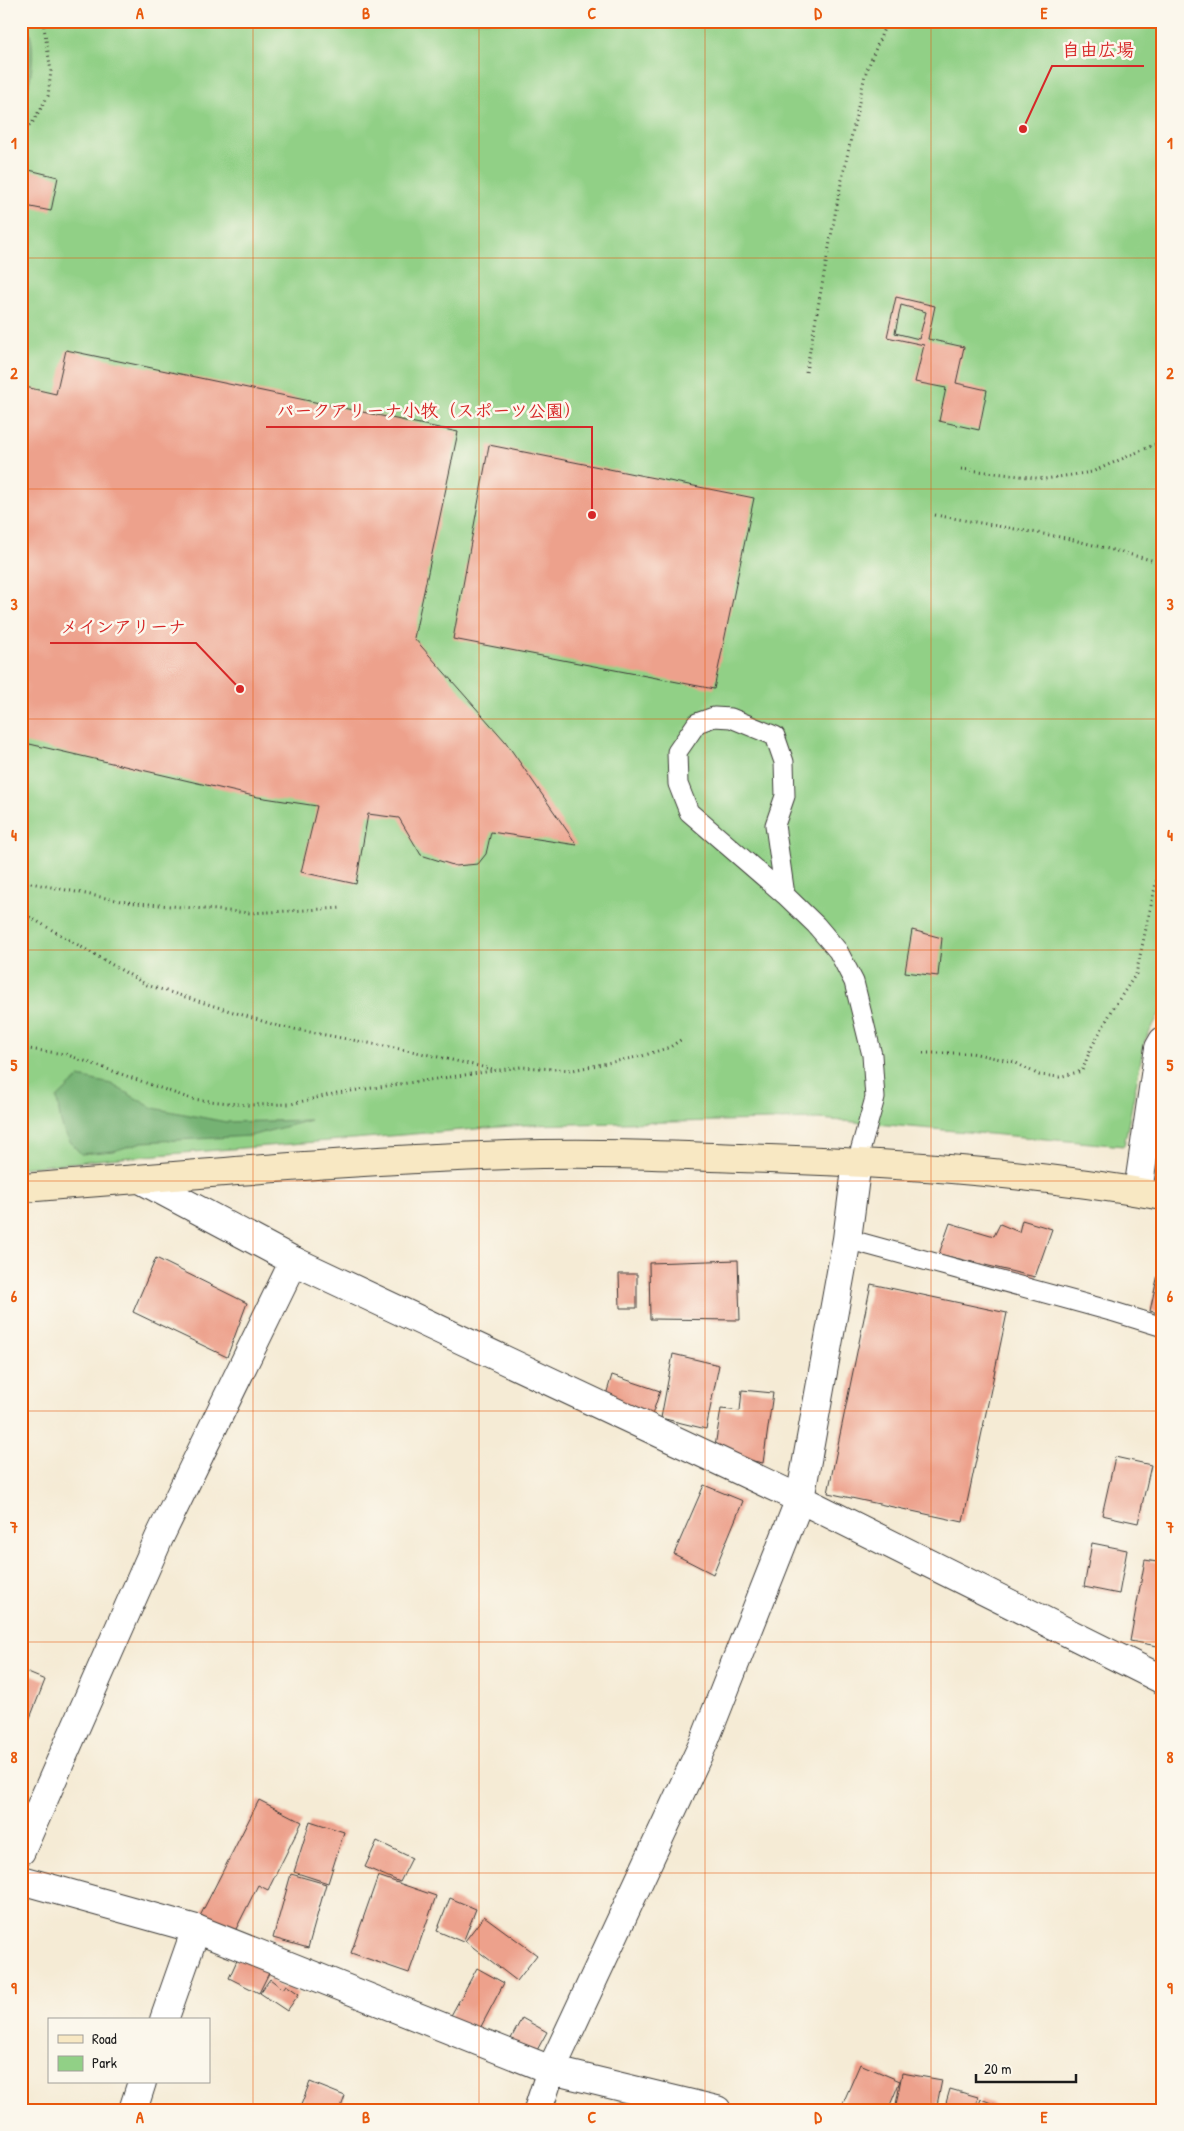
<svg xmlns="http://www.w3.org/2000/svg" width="1184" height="2131" font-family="'Patrick Hand','Klee One',sans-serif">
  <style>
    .green { fill: #91d086; stroke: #567651 }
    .forest { fill: #74b273; stroke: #486748 }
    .building { fill: #eda18c; fill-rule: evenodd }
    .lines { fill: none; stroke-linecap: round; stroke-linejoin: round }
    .lane-casing { stroke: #3d3b38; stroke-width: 21 }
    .street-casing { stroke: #3d3b38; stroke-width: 30 }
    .secondary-casing { stroke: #3d3b38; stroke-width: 30 }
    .path { stroke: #3d3b38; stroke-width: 3; stroke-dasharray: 1 4; stroke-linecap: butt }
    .lane { stroke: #fff; stroke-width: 19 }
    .street { stroke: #fff; stroke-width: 28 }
    .secondary { stroke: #f8e8c3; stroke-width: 28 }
    .grid { fill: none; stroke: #e8590c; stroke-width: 1; stroke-opacity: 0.55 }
    .leader { fill: none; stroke: #d62828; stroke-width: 2 }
    .callout-dot { fill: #d62828; stroke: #fbf7ec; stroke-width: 2 }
    .callout-label { font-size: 18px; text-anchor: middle; font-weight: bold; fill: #d62828; stroke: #fbf7ec; stroke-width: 5; stroke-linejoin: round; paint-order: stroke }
    .neatline { fill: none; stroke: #e8590c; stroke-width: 2 }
    .grid-label { font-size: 16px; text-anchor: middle; font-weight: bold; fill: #e8590c }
  </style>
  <rect width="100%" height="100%" fill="#fbf7ec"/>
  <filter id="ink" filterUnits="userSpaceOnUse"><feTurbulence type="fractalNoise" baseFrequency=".02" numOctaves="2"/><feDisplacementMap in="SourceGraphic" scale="10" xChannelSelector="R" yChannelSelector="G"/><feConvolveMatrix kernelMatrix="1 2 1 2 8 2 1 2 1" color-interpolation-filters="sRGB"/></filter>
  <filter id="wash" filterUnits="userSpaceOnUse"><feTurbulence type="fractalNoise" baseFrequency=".0096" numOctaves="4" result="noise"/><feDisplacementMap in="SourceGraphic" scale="20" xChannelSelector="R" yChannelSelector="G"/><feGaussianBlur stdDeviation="1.12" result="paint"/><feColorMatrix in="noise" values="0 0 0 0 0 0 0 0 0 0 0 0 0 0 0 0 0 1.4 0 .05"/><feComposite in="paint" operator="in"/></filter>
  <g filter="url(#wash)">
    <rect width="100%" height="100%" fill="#f5ebd5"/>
    <polygon class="green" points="21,21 1163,21 1163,1008 1145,1040 1124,1146 820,1119 524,1125 108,1159 21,1168"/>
    <g class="forest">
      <path d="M 21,21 L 27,21 C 37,51 32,81 21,110 Z"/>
      <path d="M 79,1077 L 111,1084 L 153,1108 L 226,1122 L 310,1120 L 250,1136 L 142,1142 L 114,1151 L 81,1154 C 61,1133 61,1126 57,1098 Z"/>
    </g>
    <g id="blocks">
      <g class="building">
        <polygon points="21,168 58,177 51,211 21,205"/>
        <path d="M 896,297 L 935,306 L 928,339 L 964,347 L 956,383 L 987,390 L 979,430 L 939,421 L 946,388 L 915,382 L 924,345 L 887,337 ZM 901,305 L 926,312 L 919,339 L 895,333 Z"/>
        <polygon points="66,350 458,432 414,638 505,741 577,845 491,832 486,854 478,864 456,866 421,855 399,818 368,814 356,884 301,872 317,806 258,797 21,742 21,386 56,394"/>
        <polygon points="489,445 754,498 714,689 453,639"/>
        <polygon points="912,930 942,938 938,976 905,972"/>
        <polygon points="1022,1220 1052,1229 1035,1277 939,1254 950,1223 994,1236 1000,1224 1019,1232"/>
        <polygon points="1162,1255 1163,1255 1163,1314 1150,1311"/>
        <polygon points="156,1258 247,1303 227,1357 133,1312"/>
        <polygon points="738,1260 740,1320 650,1319 649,1263"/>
        <polygon points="619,1274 637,1274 637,1308 620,1308"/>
        <polygon points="871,1284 1007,1313 963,1522 828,1493"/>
        <polygon points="673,1354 719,1365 706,1429 661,1418"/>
        <polygon points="612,1375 660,1391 650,1421 603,1405"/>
        <polygon points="742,1390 773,1393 763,1463 714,1453 721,1409 740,1411"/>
        <polygon points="1115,1457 1151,1465 1138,1523 1102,1515"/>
        <polygon points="704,1485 743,1501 713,1574 674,1554"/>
        <polygon points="1092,1543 1127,1550 1119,1594 1084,1587"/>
        <polygon points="1145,1560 1163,1563 1163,1647 1130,1641"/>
        <polygon points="21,1670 45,1680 28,1723 21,1720"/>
        <polygon points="259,1800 302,1822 268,1890 258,1885 231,1939 197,1922"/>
        <polygon points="310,1821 344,1832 328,1883 294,1872"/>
        <polygon points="377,1841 412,1858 400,1882 365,1867"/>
        <polygon points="291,1874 326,1884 308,1948 273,1938"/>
        <polygon points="378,1876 436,1896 409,1973 351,1953"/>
        <polygon points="450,1898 476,1909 463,1942 437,1931"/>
        <polygon points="484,1916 537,1955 517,1981 465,1941"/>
        <polygon points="239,1956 270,1971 259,1993 229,1978"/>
        <polygon points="477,1968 504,1983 476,2036 448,2021"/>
        <polygon points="270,1979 283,1989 286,1985 299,1994 287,2011 260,1993"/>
        <polygon points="522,2018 547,2032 531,2061 506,2048"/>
        <polygon points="860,2064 900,2081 888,2110 840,2110"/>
        <polygon points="902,2073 942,2080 936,2110 895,2110"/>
        <polygon points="310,2082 345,2096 340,2110 299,2110"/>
        <polygon points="950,2089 978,2097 975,2110 944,2110"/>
        <polygon points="981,2099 1009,2110 977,2110"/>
      </g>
    </g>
  </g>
  <g filter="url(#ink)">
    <use href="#blocks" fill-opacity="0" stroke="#3d3b38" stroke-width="1"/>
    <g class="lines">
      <defs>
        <g id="lane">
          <polyline points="785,895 775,825 785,796 784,762 775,736 731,718 714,717 697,723 677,752 678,784 689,812 785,895 816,925 838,951 854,982 872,1055 875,1098 857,1162"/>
          <polyline points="847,1239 1111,1311 1163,1327"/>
        </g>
        <g id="street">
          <polyline points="140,1179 294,1261 800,1499 1163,1680"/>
          <polyline points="1138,1191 1159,1048 1163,1041"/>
          <polyline points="21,1851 159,1538 294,1261"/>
          <polyline points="21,1880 196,1929 551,2070 717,2110"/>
          <polyline points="164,2020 196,1929"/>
          <polyline points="133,2110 142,2082"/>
          <polyline points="538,2110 551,2070 704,1742 800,1499 847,1239 857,1162"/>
        </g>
        <path id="secondary" d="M 21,1188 C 184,1176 346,1160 509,1155 C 585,1152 663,1155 739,1158 C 881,1162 1023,1171 1163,1196"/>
      </defs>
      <use href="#lane" class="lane-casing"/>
      <use href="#street" class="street-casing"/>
      <use href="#secondary" class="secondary-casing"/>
      <g class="path">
        <polyline points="21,131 31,125 48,96 51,71 43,21"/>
        <polyline points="806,372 839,193 865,75 887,21"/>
        <polyline points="961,469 1045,479 1092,472 1163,441"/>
        <polyline points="935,515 1066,538 1163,563"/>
        <polyline points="21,881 126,902 250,913 343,908"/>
        <polyline points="21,912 147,985 278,1026 416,1052 496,1070"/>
        <polyline points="21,1048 65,1054 191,1099 248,1105 291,1104 337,1093 521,1067 573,1070 642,1056 670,1047 682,1039"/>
        <polyline points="923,1053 972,1053 1014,1062 1039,1075 1059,1077 1082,1071 1091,1048 1114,1007 1136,974 1163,851"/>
      </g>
      <use href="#lane" class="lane"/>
      <use href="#street" class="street"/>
      <use href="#secondary" class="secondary"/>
    </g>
  </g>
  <path class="grid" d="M 253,21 L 253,2110M 479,21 L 479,2110M 705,21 L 705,2110M 931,21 L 931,2110M 21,258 L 1163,258M 21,489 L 1163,489M 21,719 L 1163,719M 21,950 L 1163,950M 21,1181 L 1163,1181M 21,1411 L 1163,1411M 21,1642 L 1163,1642M 21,1873 L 1163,1873"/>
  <path class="leader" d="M1023 129L1052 66H1144M592 515L592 427H266M240 689L196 643H50"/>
  <g class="callout-dot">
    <circle cx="1023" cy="129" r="5"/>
    <circle cx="592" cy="515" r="5"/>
    <circle cx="240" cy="689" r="5"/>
  </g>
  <g class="callout-label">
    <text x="1098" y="56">自由広場</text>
    <text x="429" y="417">パークアリーナ小牧（スポーツ公園）</text>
    <text x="123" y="633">メインアリーナ</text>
  </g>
  <rect width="1184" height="2131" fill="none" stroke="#fbf7ec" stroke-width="55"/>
  <rect x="48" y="2018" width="162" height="65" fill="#fbf7ec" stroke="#a29f99"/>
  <rect x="58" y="2035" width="25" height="8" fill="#f8e8c3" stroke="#a29f99"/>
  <text x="92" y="2044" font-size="15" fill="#1c1c1c">Road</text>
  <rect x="58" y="2056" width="25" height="15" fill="#91d086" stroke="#a29f99"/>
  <text x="92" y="2068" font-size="15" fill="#1c1c1c">Park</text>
  <path d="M976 2074v8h100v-8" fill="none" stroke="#1c1c1c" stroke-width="2.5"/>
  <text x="984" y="2074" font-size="15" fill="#1c1c1c" stroke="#fbf7ec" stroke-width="4" paint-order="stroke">20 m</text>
  <rect x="28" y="28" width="1128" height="2076" class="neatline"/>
  <g class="grid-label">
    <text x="140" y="19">A</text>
    <text x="366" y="19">B</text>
    <text x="592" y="19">C</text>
    <text x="818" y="19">D</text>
    <text x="1044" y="19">E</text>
    <text x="14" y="149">1</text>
    <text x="1170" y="149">1</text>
    <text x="14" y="379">2</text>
    <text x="1170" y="379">2</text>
    <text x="14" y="610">3</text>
    <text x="1170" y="610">3</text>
    <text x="14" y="841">4</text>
    <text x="1170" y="841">4</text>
    <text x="14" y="1071">5</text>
    <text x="1170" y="1071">5</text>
    <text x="14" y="1302">6</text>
    <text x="1170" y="1302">6</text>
    <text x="14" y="1533">7</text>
    <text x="1170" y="1533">7</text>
    <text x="14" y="1763">8</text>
    <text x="1170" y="1763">8</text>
    <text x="14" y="1994">9</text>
    <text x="1170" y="1994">9</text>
    <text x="140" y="2123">A</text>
    <text x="366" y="2123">B</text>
    <text x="592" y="2123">C</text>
    <text x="818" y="2123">D</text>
    <text x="1044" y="2123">E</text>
  </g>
</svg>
